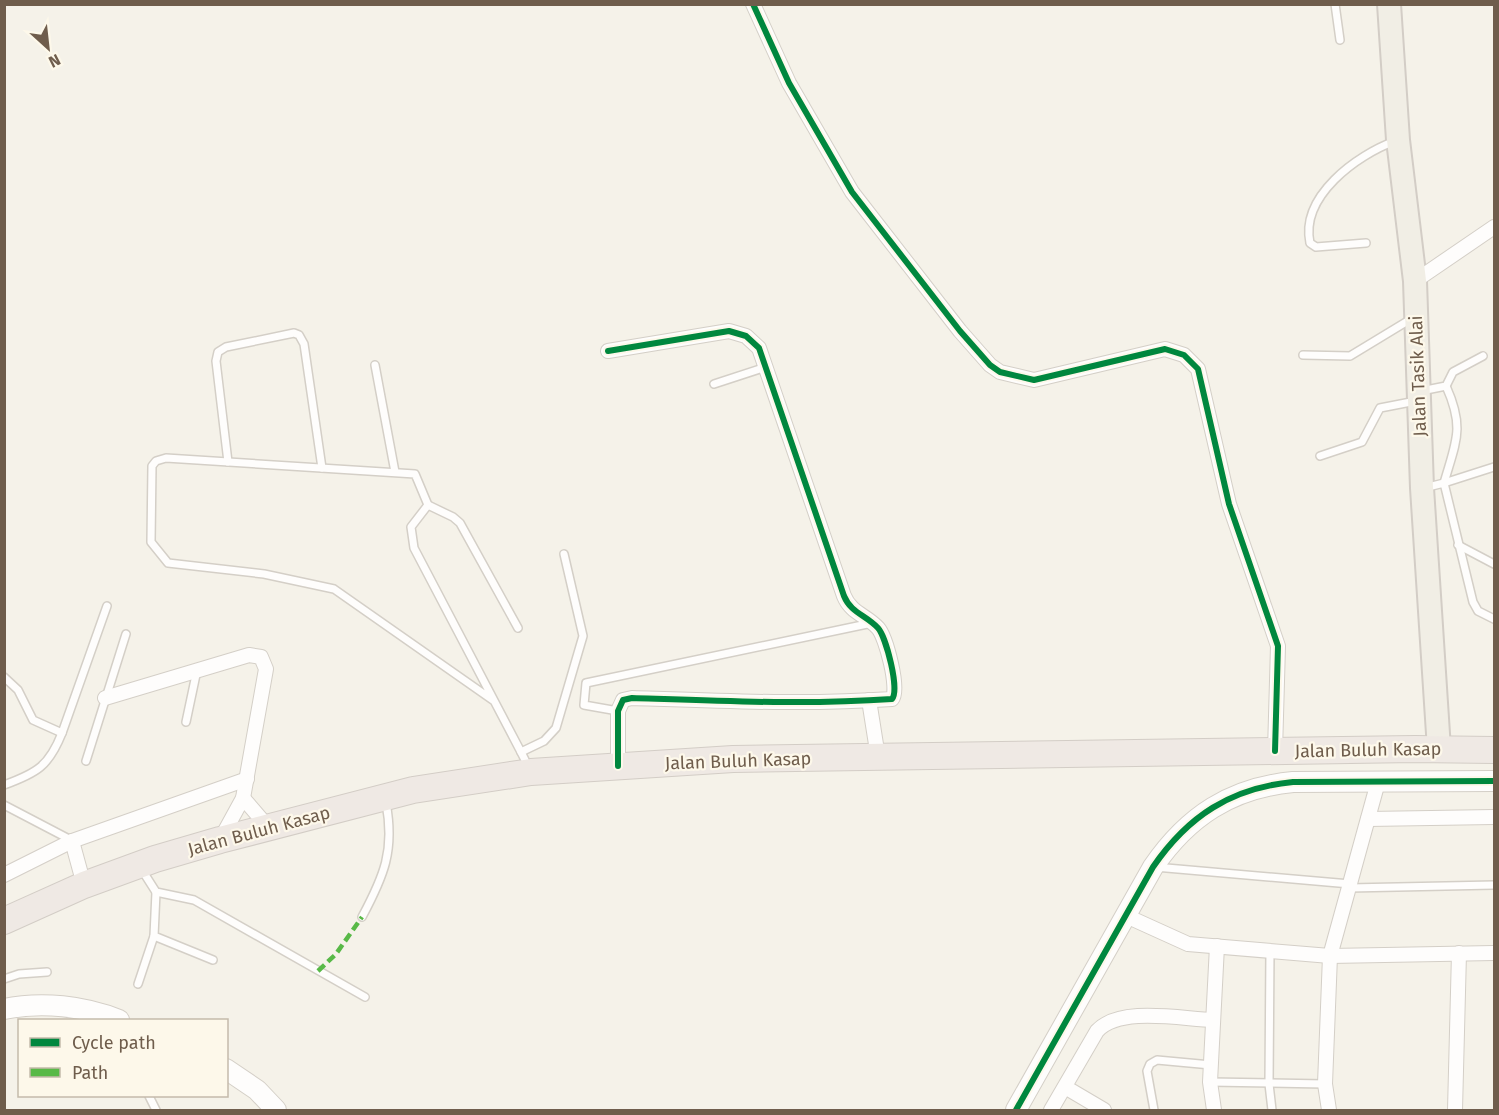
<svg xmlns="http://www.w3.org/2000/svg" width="1499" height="1115" font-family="'Fira Sans',sans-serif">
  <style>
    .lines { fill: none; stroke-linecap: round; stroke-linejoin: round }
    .lane-casing { stroke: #d4cfc7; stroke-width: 10 }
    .street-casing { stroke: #d4cfc7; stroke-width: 16 }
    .secondary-casing { stroke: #d4cfc7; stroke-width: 22 }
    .primary-casing { stroke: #d3cdc6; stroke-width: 26 }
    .highway-casing { stroke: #d3cdc6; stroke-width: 28 }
    .lane { stroke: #fefdfc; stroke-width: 7 }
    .street { stroke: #fefdfc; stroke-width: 14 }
    .secondary { stroke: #fefdfc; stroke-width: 20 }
    .primary { stroke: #f1eee5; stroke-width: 22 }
    .highway { stroke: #efe9e4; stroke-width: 26 }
    .quiet { stroke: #58b947; stroke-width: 4.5; stroke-dasharray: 9 4.5; stroke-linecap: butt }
    .cycleway-casing { stroke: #fdf8ea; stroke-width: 10 }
    .cycleway { stroke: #00873e; stroke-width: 6 }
    .labels { text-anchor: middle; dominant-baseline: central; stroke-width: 4.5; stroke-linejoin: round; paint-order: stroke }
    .street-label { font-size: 18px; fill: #6f5d4c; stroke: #fdf8ea }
  </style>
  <rect width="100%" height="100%" fill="#f5f2e9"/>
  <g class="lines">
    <defs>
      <g id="lane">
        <polyline points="1335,4 1340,40"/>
        <path d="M 1366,243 L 1316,247 L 1310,243 C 1300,196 1357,155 1395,141"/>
        <polyline points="1303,355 1350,356 1411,319"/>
        <polyline points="375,365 395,472"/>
        <polyline points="714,384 766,367"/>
        <polyline points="1421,391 1446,386 1453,372 1483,356"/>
        <polyline points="1320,456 1362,442 1380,408 1416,401"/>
        <polyline points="228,462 216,361 218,352 226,347 294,333 299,335 304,344 322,468"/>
        <path d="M 1444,483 C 1456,441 1465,428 1446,386"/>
        <polyline points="1444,483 1494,467"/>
        <polyline points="1424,488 1444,483 1473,602 1478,611 1494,619"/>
        <polyline points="428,505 453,517 460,523 518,628"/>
        <polyline points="1458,545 1494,564"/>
        <polyline points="4,677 18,690 33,720 62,733 107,606"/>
        <polyline points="494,701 334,589 264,574 168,563 151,542 152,466 156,461 166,458 415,474 428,505 411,527 414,548 521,752 529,768"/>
        <polyline points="618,711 584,705 586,683 872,623"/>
        <polyline points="186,722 197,670"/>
        <polyline points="521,752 544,741 556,728 583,636 564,554"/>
        <polyline points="86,761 126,634"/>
        <path d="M 4,785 C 37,773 49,766 62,733"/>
        <polyline points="4,805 71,840"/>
        <polyline points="1155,867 1350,884"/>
        <polyline points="142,870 156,892 194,900 365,997"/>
        <polyline points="1349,888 1494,885"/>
        <polyline points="156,892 154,936 213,960"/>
        <path d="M 362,917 C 384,876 395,850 386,803"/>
        <polyline points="1270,950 1269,1084 1272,1110"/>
        <polyline points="4,979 19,974 47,972"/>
        <polyline points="138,984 154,936"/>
        <polyline points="1210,1082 1325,1084"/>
        <polyline points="149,1096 156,1110"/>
        <polyline points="1154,1110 1147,1071 1150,1064 1157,1060 1211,1065"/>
      </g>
      <g id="street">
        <polyline points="753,4 789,83 852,192 960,331 990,365 1000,372 1034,380 1165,349 1184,355 1198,369 1229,504 1278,646 1275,751"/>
        <polyline points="1415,281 1494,227"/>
        <path d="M 608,351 L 729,331 L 746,336 L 759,348 L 844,596 C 851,613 866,615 878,628 C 886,637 900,690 892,699 C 806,705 719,701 632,698 L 623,700 L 618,711 L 618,766"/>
        <polyline points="105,698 249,655 261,657 266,669 243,798 220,840"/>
        <polyline points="869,700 878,757"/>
        <polyline points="243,798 268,827"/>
        <polyline points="1368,819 1494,817"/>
        <polyline points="72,841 84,885"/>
        <polyline points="4,875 72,841 247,779"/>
        <polyline points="1124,915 1188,944 1330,956 1494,953"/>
        <polyline points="1065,1087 1104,1110"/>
        <path d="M 1051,1110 L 1097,1031 C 1120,1006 1181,1019 1213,1020"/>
        <polyline points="1214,1110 1210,1082 1217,946"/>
        <polyline points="1329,1110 1325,1084 1330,956 1378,782"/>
        <polyline points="1455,1110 1459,953"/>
      </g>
      <g id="secondary">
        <path d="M 4,1009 C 42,1001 84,1006 119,1020"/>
        <polyline points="226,1069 257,1090 276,1110"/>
        <path d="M 1016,1110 L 1153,867 C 1188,816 1231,788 1293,782 L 1494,781"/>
      </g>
      <polyline id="primary" points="1389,4 1398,140 1415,281 1422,488 1439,749"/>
      <polyline id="highway" points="4,921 84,885 155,859 220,840 413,790 531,772 733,759 1415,749 1494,750"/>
    </defs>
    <use href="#lane" class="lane-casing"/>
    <use href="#street" class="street-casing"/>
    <use href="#secondary" class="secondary-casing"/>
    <use href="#primary" class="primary-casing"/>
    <use href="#highway" class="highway-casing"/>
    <use href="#lane" class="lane"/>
    <use href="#street" class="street"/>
    <use href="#secondary" class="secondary"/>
    <use href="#primary" class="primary"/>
    <use href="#highway" class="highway"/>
    <polyline class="quiet" points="318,971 336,954 362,917"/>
    <defs>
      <g id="cycleway">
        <polyline points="753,4 789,83 852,192 960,331 990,365 1000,372 1034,380 1165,349 1184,355 1198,369 1229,504 1278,646 1275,751"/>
        <path d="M 608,351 L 729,331 L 746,336 L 759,348 L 844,596 C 851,613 866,615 878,628 C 886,637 900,690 892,699 C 806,705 719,701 632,698 L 623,700 L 618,711 L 618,766"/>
        <path d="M 1016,1110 L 1153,867 C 1188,816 1231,788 1293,782 L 1494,781"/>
      </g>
    </defs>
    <use href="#cycleway" class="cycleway-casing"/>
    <use href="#cycleway" class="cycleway"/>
  </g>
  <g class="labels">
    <g class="street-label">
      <text transform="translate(1418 376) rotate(-92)">Jalan Tasik Alai</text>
      <text transform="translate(1368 750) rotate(-1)">Jalan Buluh Kasap</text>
      <text transform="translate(738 761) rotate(-2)">Jalan Buluh Kasap</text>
      <text transform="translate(259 831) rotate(-15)">Jalan Buluh Kasap</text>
    </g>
  </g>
  <rect width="1499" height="1115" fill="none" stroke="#6f5d4c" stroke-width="12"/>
  <rect x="18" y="1019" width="210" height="78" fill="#fdf8ea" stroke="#c4baab" stroke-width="1.5"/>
  <rect x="30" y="1038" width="30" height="9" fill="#00873e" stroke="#c4baab" stroke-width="1.5"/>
  <text x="72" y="1049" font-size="18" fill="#6f5d4c">Cycle path</text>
  <rect x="30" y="1068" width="30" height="9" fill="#58b947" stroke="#c4baab" stroke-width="1.5"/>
  <text x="72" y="1079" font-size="18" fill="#6f5d4c">Path</text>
  <g transform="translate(48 48) rotate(153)" stroke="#fdf8ea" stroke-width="4.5" paint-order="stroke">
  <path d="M0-4.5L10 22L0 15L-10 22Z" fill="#6f5d4c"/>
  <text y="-9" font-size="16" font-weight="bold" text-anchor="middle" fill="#6f5d4c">N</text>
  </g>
</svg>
